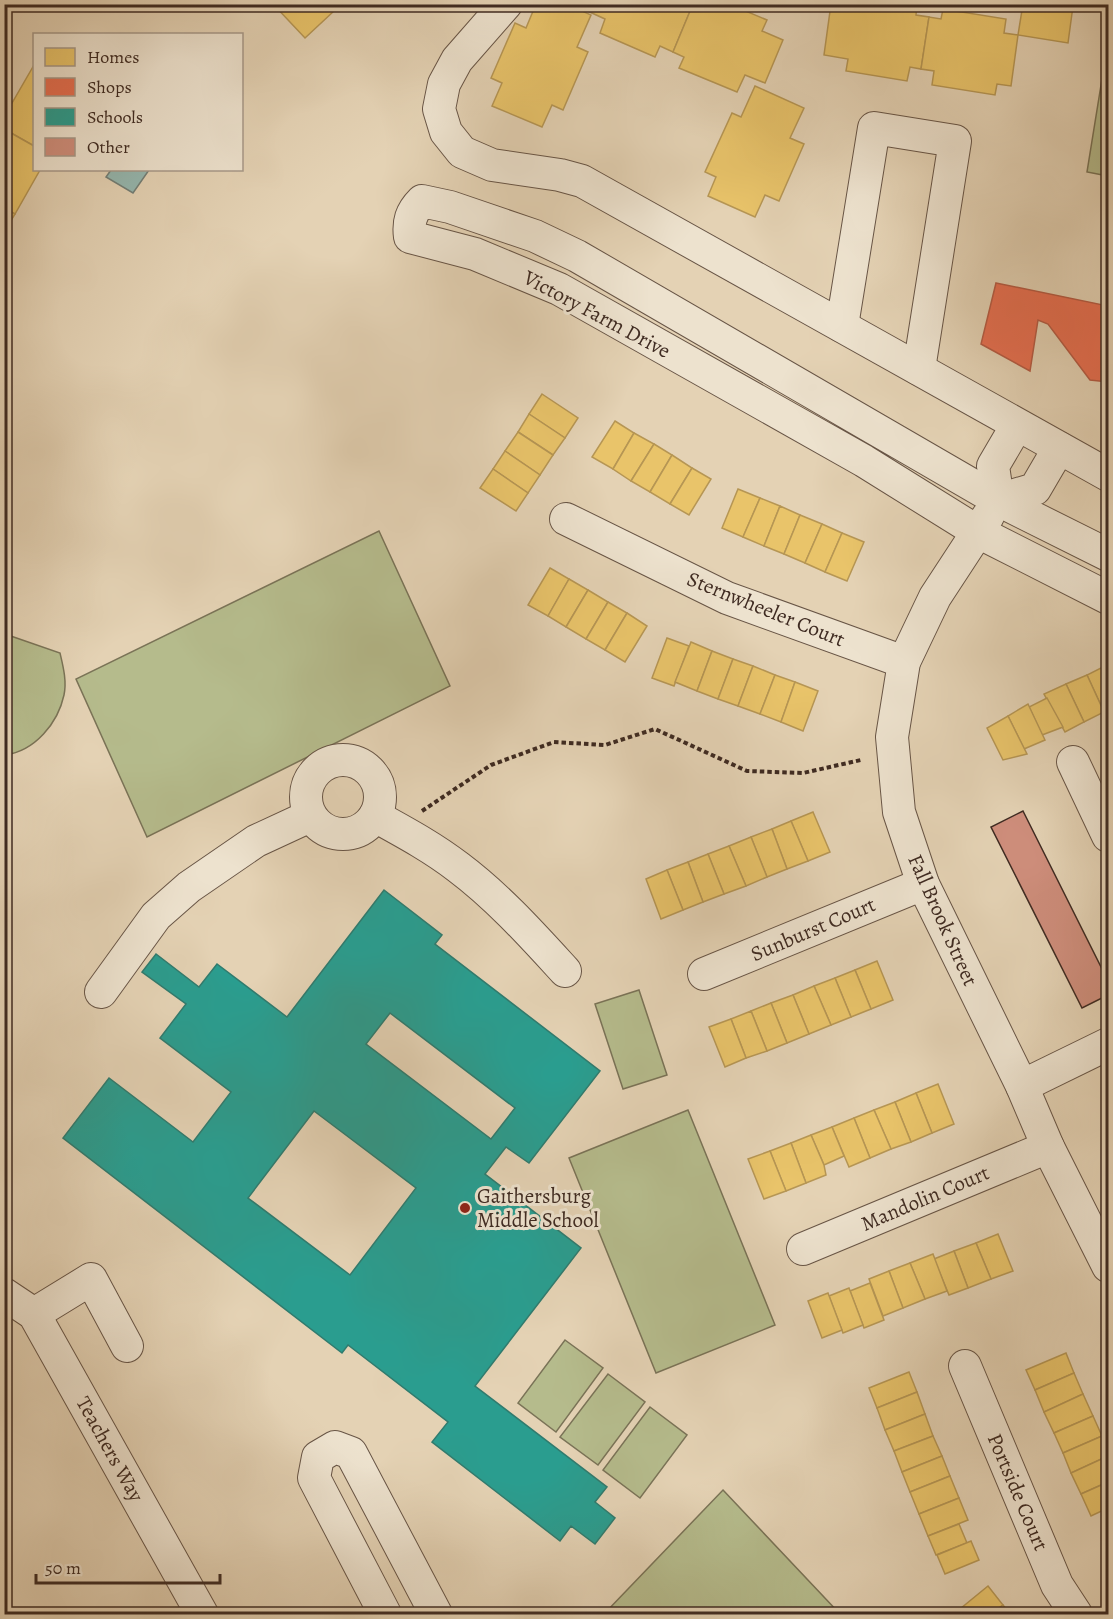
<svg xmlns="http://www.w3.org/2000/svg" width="1113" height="1619" font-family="Alegreya,serif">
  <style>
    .green { fill: #b5bb8c; stroke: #7a7357; stroke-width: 1.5 }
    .water { fill: #95b7af; stroke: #737f77; stroke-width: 1.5 }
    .homes { fill: #e9c46a; stroke: #b69654; stroke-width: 1.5 }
    .shops { fill: #e76f51; stroke: #b55b43; stroke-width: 1.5 }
    .schools { fill: #2a9d8f; stroke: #307b6e; stroke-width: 1.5; fill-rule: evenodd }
    .building { fill: #cf8e7c; stroke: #3f2b22; stroke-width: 1.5 }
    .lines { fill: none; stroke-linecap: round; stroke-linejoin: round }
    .minor-casing { stroke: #685546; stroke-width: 34 }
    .path { stroke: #3f2b22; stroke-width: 4; stroke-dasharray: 4.5 3; stroke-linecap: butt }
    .minor { stroke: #ede2ce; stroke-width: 32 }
    .poi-dot { fill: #8f2418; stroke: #ede2ce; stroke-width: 2 }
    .labels { text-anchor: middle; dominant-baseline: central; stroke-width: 6; stroke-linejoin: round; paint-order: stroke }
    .street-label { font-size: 21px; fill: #3f2b22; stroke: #ede2ce }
    .poi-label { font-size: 21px; fill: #3f2b22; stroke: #ede2ce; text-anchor: start }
  </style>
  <rect width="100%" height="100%" fill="#e4d2b4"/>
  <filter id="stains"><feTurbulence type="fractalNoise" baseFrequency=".00333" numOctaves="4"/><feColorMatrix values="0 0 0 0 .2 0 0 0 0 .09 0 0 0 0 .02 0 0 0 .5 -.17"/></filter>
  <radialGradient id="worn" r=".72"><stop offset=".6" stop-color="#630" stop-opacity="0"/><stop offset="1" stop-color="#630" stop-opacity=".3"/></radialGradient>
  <g class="green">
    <polygon points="1107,48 1108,48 1108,176 1087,172"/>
    <polygon points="379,531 450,686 147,837 76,679"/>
    <path d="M 5,634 L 60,653 C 63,666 67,681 64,695 C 58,723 35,751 5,755 Z"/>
    <polygon points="639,990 667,1075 623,1089 595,1004"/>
    <polygon points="688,1110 775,1325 656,1373 569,1158"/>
    <polygon points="565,1340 603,1368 556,1432 518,1403"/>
    <polygon points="608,1374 645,1402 598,1465 560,1437"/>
    <polygon points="650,1407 687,1435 640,1498 603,1470"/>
    <polygon points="723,1490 840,1614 604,1614"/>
  </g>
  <polygon class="water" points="111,170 149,170 133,193 106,177"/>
  <g class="homes">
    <polygon points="273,4 328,4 334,11 305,38"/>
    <polygon points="536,4 567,4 591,15 577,47 588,52 563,110 552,105 542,127 492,106 502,83 491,78 515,23 526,28"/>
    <polygon points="585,4 693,4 673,52 660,46 655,57 600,33 605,19 583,9"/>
    <polygon points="693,4 729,4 767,20 762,31 783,40 765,83 745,75 737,92 679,68 684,57 673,52"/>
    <polygon points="831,4 917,4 916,15 929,17 921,69 910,67 907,81 846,71 848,59 824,55"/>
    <polygon points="1023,4 1088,4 1087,8 1073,6 1068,43 1018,35"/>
    <polygon points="943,9 1006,19 1004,33 1018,35 1011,86 997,84 995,95 932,85 934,71 921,69 929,17 941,19"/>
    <polygon points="34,65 34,146 4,129 4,117"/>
    <polygon points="755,86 804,108 790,138 804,144 779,201 765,195 755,217 708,196 716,177 705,172 732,113 741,117"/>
    <polygon points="4,129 34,146 34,170 40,170 15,214 4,208"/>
    <polygon points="4,208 15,214 4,232"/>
    <polygon points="542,394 578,418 565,438 529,414"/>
    <polygon points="529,414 565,438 553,455 518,432"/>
    <polygon points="615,421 634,433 613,469 592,457"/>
    <polygon points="518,432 553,455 540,475 505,451"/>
    <polygon points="634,433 654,444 631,481 613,469"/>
    <polygon points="654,444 672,455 650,492 631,481"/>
    <polygon points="505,451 540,475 528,493 493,469"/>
    <polygon points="672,455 692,468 670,504 650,492"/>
    <polygon points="692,468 711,479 689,515 670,504"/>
    <polygon points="493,469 528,493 516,511 480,488"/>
    <polygon points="738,489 760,498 743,537 722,528"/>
    <polygon points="760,498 780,506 764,546 743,537"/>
    <polygon points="780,506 800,515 784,554 764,546"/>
    <polygon points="800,515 822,524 805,563 784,554"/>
    <polygon points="822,524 842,533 825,572 805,563"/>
    <polygon points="842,533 864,542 847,581 825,572"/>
    <polygon points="550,568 569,579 548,616 528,605"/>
    <polygon points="569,579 588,590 566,627 548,616"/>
    <polygon points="588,590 608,602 586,639 566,627"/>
    <polygon points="608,602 627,613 605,650 586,639"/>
    <polygon points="627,613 647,626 625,662 605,650"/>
    <polygon points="667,638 689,646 674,686 652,678"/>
    <polygon points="691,642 712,651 697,691 675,682"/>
    <polygon points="712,651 733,659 718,699 697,691"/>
    <polygon points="733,659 753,666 738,706 718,699"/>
    <polygon points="1107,665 1108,709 1104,712 1087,675"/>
    <polygon points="753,666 775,675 760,714 738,706"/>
    <polygon points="775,675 795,682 781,722 760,714"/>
    <polygon points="1087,675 1104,712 1084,722 1066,684"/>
    <polygon points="795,682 818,691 803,731 781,722"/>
    <polygon points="1066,684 1084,722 1065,732 1044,694"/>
    <polygon points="1047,698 1063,727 1042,735 1029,707"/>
    <polygon points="1028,704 1045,740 1024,749 1008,716"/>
    <polygon points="1008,716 1027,754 1003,760 987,728"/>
    <polygon points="813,812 830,852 808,861 791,821"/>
    <polygon points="791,821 808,861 787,869 772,829"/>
    <polygon points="772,829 787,869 767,877 751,837"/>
    <polygon points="751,837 767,877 746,886 729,846"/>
    <polygon points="729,846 746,886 724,894 708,854"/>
    <polygon points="708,854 724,894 703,902 688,862"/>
    <polygon points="688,862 703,902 683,910 667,870"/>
    <polygon points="667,870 683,910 661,919 646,879"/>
    <polygon points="877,961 893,1000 871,1009 855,970"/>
    <polygon points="855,970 871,1009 851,1017 835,978"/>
    <polygon points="835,978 851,1017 831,1025 814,986"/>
    <polygon points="814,986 831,1025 809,1034 793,995"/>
    <polygon points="793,995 809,1034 787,1043 771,1003"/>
    <polygon points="771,1003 787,1043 767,1051 751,1011"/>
    <polygon points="751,1011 767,1051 746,1058 731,1019"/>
    <polygon points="731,1019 746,1058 725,1067 709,1027"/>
    <polygon points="938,1084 954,1124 932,1133 916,1093"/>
    <polygon points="916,1093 932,1133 911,1142 895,1102"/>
    <polygon points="895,1102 911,1142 891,1149 874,1110"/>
    <polygon points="874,1110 891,1149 870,1158 854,1118"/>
    <polygon points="854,1118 870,1158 849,1167 832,1127"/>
    <polygon points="832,1127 844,1156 824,1165 811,1135"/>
    <polygon points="811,1135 824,1165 826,1175 806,1183 791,1143"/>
    <polygon points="791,1143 806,1183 786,1191 770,1151"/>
    <polygon points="770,1151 786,1191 764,1199 748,1159"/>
    <polygon points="998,1234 1013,1271 991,1279 976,1243"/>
    <polygon points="976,1243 991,1279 968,1288 954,1251"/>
    <polygon points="954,1251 968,1288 949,1295 934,1259"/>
    <polygon points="933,1254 947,1291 925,1299 910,1263"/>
    <polygon points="910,1263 925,1299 903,1308 889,1271"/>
    <polygon points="889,1271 903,1308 883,1316 869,1279"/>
    <polygon points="870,1283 884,1320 864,1328 850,1291"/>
    <polygon points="849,1288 863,1325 843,1333 829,1296"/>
    <polygon points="828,1293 842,1330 822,1338 808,1301"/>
    <polygon points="1066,1353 1074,1373 1035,1390 1026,1370"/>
    <polygon points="909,1372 917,1392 877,1408 869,1388"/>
    <polygon points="1074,1373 1083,1394 1044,1412 1035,1390"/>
    <polygon points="917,1392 925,1414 885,1430 877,1408"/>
    <polygon points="1083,1394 1093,1416 1054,1433 1044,1412"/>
    <polygon points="925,1414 933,1436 894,1451 885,1430"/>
    <polygon points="1093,1416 1102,1436 1063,1453 1054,1433"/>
    <polygon points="933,1436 942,1456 902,1472 894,1451"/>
    <polygon points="1102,1436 1108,1451 1108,1456 1071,1473 1063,1453"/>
    <polygon points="942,1456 950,1476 910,1492 902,1472"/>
    <polygon points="1108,1456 1108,1482 1081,1494 1071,1473"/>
    <polygon points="950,1476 959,1498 919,1514 910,1492"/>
    <polygon points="1108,1482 1108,1508 1091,1516 1081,1494"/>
    <polygon points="959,1498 968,1520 928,1536 919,1514"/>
    <polygon points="959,1524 967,1543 936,1555 928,1536"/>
    <polygon points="971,1541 979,1560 945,1574 937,1555"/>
    <polygon points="988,1586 1003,1605 991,1614 956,1614 955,1613"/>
    <polygon points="1003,1605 1010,1614 991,1614"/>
  </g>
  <polygon class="shops" points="996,283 1108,306 1108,382 1090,380 1048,324 1038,320 1030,371 981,344"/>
  <path class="schools" d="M 384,890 L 442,935 L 435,944 L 600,1071 L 529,1163 L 506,1147 L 485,1174 L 581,1248 L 475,1386 L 607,1487 L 595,1502 L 615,1518 L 595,1544 L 571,1526 L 560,1541 L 432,1442 L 448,1422 L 348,1345 L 342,1353 L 63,1138 L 109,1078 L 193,1142 L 231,1092 L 160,1038 L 186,1004 L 142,972 L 156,954 L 199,987 L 217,964 L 287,1017 ZM 390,1013 L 515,1108 L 491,1139 L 366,1044 ZM 314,1111 L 416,1188 L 350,1275 L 248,1198 Z"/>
  <polygon class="building" points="1023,811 1108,981 1108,995 1082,1008 991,827"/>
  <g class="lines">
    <defs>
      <g id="minor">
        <polyline points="506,4 457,60 444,84 439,109 446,132 462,152 492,165 560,175 582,181 1108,475"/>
        <polyline points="842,326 874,128 955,141 919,369"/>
        <polyline points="998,500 1035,489 1059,448"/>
        <polyline points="998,500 993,466 1017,425"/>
        <polyline points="988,516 935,597 904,662 892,737 899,812 923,884 1022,1086 1048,1147 1108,1266"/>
        <polyline points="566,519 727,598 904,662"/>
        <path d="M 1108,555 L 998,500 L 577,256 L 535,236 L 450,207 L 422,201 C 411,212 408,222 410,237 L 475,254 L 559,289 L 864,461 L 978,532 L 1108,598"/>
        <circle cx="343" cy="797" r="37"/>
        <polyline points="1073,762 1108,836"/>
        <path d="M 375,816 C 404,832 432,847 458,867 C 498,897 532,935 565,971"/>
        <polyline points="704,974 923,884"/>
        <polyline points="101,992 156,916 189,887 256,841 310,816"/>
        <polyline points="1022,1086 1108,1044"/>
        <polyline points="803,1249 1048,1147"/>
        <polyline points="4,1294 34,1314 202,1614"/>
        <polyline points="34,1314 91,1279 127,1346"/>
        <polyline points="965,1366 1057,1585 1076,1614"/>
        <polyline points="385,1614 314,1478 318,1457 335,1447 351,1453 436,1614"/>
      </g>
    </defs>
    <use href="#minor" class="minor-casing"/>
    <polyline class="path" points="422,811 491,765 554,742 605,745 655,729 747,771 803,773 861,760"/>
    <use href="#minor" class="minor"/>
  </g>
  <circle class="poi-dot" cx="465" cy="1208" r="6"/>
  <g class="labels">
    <g class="street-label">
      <text transform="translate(597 314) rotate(28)">Victory Farm Drive</text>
      <text transform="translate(766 609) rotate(22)">Sternwheeler Court</text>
      <text transform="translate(943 920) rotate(66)">Fall Brook Street</text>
      <text transform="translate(813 929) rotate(-23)">Sunburst Court</text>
      <text transform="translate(925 1198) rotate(-23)">Mandolin Court</text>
      <text transform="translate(110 1449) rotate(61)">Teachers Way</text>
      <text transform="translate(1018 1492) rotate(67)">Portside Court</text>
    </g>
    <g class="poi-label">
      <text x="477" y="1196">Gaithersburg<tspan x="477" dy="24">Middle School</tspan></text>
    </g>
  </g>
  <rect width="1113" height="1619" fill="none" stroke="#e4d2b4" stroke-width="24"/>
  <rect x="6" y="6" width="1101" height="1607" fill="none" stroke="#3f2b22" stroke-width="3"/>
  <rect x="12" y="12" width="1089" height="1595" fill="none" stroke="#3f2b22" stroke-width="1.5"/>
  <rect x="33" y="33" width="210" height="138" fill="#ede2ce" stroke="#a79989" stroke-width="1.5"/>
  <rect x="45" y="48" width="30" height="18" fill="#e9c46a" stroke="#a79989" stroke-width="1.5"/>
  <text x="87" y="63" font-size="18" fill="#3f2b22">Homes</text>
  <rect x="45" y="78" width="30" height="18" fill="#e76f51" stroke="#a79989" stroke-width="1.5"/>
  <text x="87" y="93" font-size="18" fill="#3f2b22">Shops</text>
  <rect x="45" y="108" width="30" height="18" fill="#2a9d8f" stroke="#a79989" stroke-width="1.5"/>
  <text x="87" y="123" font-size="18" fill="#3f2b22">Schools</text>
  <rect x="45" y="138" width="30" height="18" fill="#cf8e7c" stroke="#a79989" stroke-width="1.5"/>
  <text x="87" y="153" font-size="18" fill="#3f2b22">Other</text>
  <path d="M36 1574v9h184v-9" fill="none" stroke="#3f2b22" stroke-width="3"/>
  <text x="45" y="1574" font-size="18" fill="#3f2b22" stroke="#ede2ce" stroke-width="4.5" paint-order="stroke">50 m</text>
  <rect width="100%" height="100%" filter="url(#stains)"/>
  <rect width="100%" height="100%" fill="url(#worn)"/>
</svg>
